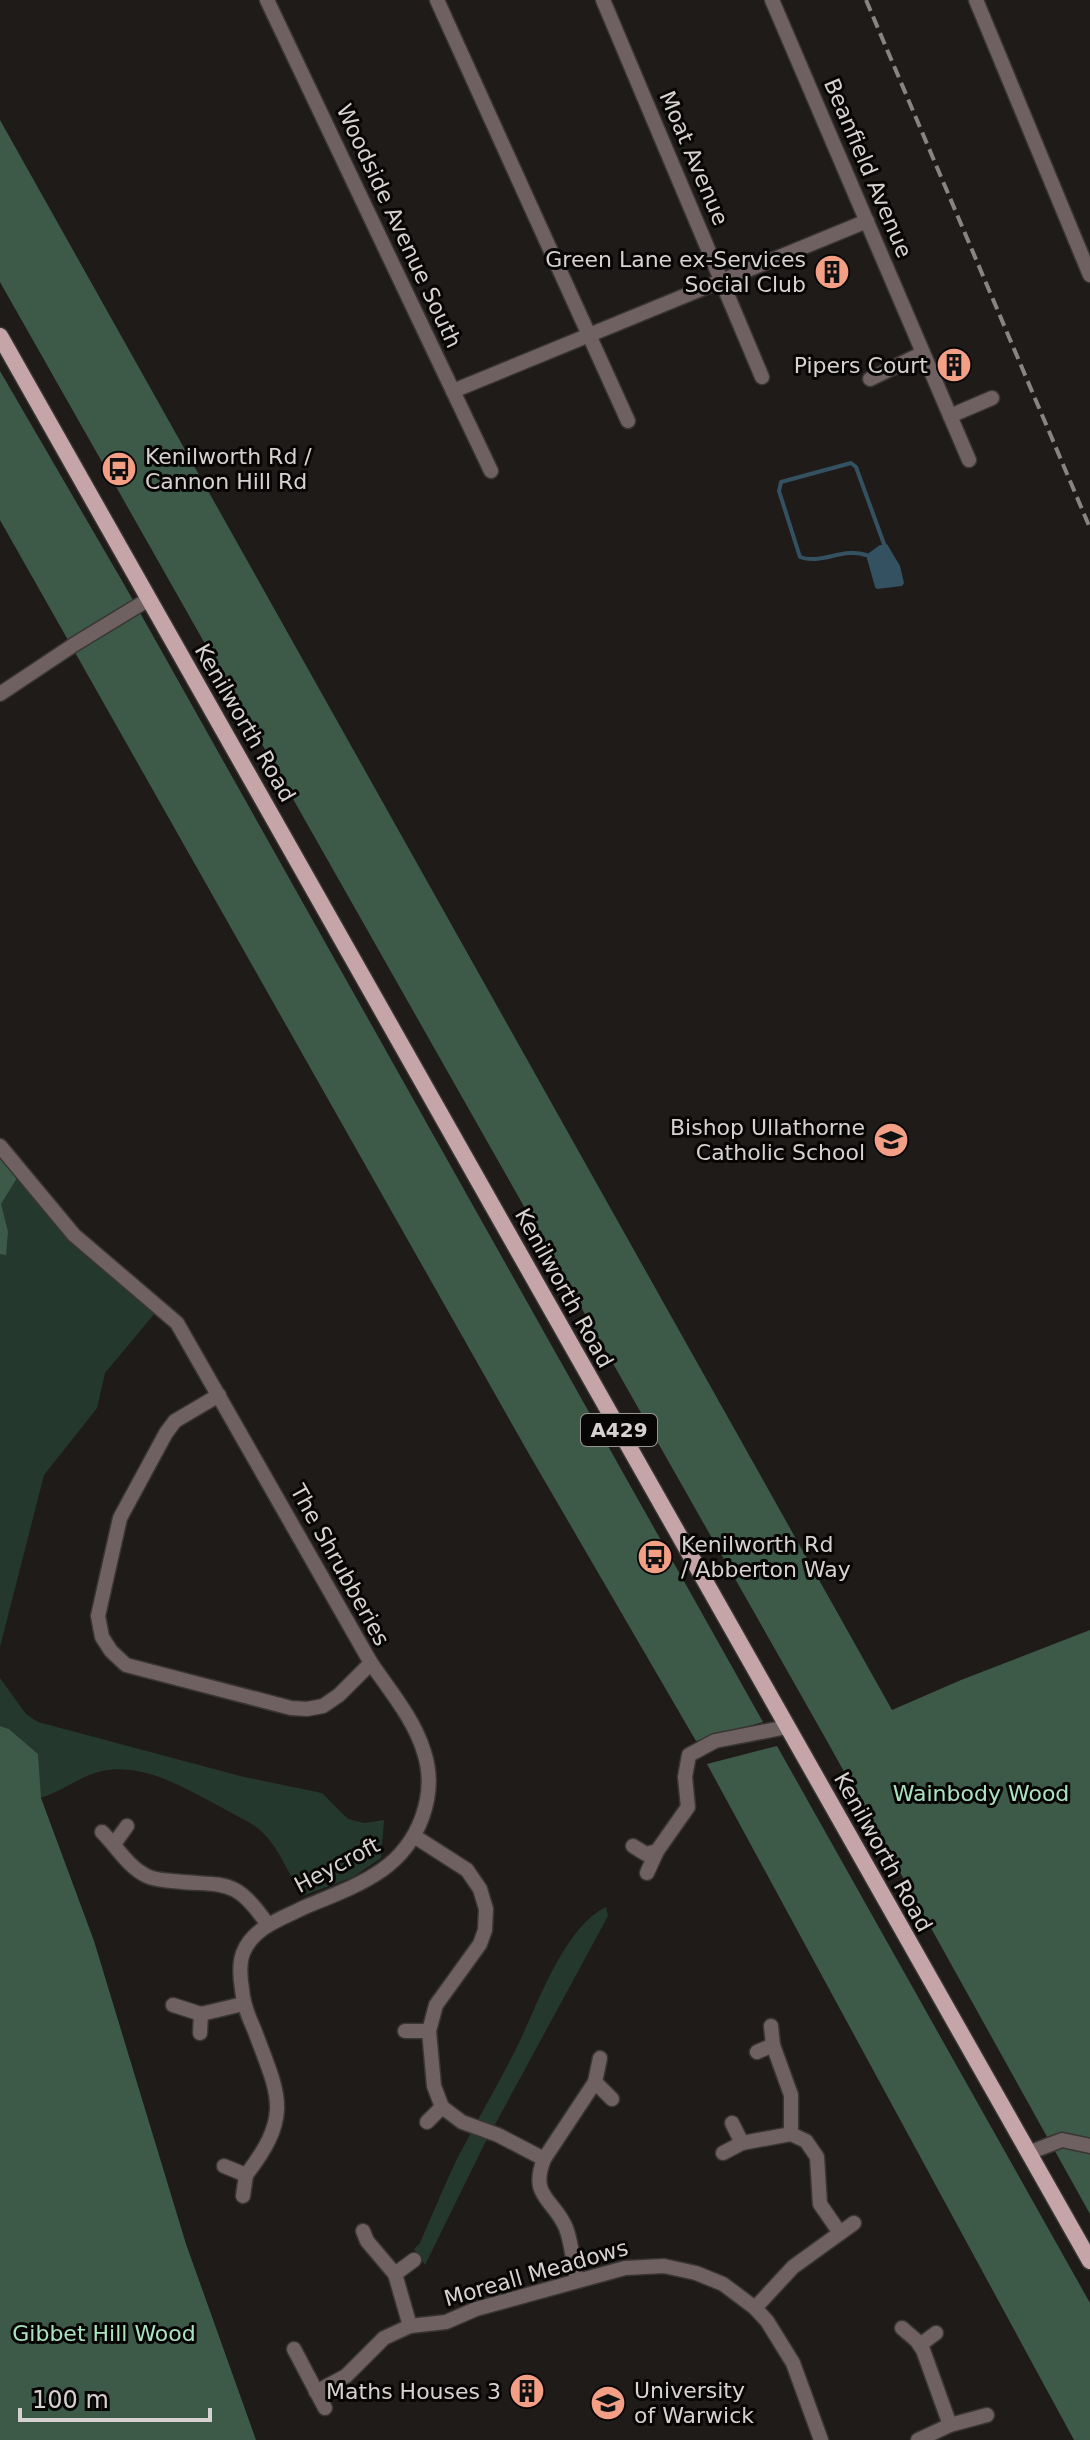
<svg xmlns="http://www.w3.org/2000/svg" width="1090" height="2440" font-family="'DejaVu Sans',sans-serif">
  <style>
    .green { fill: #25382d }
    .forest { fill: #3d5a49 }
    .water { fill: #335161 }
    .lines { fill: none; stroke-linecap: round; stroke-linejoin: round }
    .stream { stroke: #335161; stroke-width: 4 }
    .minor-casing { stroke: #393533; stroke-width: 17 }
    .major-casing { stroke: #393533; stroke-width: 19 }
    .minor { stroke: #6f6061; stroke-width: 14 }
    .major { stroke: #c5a5a8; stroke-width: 16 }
    .rail { stroke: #888482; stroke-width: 4; stroke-dasharray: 12 6; stroke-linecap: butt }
    .labels { text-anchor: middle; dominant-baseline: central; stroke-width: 6; stroke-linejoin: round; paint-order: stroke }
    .shield { fill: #080605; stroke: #989594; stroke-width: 2 }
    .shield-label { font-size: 20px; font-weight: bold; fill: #d6d2d1 }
    .street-label { font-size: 22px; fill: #d6d2d1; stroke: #080605 }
    .poi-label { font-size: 22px; fill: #d6d2d1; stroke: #080605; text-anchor: end }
    .park-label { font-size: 22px; fill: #abe3c1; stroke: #080605 }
  </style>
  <rect width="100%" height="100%" fill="#1f1b19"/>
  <g class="green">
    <polygon points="0,1157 66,1238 155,1313 105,1373 97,1408 44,1475 0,1647"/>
    <path d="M 0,1678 L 26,1714 L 38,1722 L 244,1777 L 322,1793 L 348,1819 L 364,1823 L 384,1820 L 381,1858 L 353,1877 L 302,1896 C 289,1875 279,1847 260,1830 C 251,1822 238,1817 228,1811 C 190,1791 146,1762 102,1771 C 79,1776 62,1792 40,1798 L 38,1754 L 9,1729 L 0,1726 Z"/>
    <path d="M 606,1907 L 608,1916 L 485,2143 L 425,2265 L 414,2249 L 420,2243 C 432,2215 444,2186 457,2159 C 477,2120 499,2083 518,2045 C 537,2005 565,1926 606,1907 Z"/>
  </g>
  <g class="forest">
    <polygon points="0,120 892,1710 961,1680 1090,1630 1090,2146 1085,2145 1090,2154 1090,2214 827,1741 0,282"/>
    <polygon points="0,371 125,586 763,1722 696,1741 529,1454 0,520"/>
    <polygon points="0,1157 17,1178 1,1204 8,1232 6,1255 0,1254"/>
    <polygon points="0,1726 9,1729 38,1754 41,1798 94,1941 186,2244 256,2440 0,2440"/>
    <polygon points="777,1746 1090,2303 1090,2440 1074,2440 707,1764"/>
  </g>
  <polygon class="water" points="887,544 900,566 904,583 902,586 877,589 875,587 866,555 880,545"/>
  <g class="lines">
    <path class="stream" d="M 866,555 C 844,547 821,565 800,557 L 779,491 L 781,482 L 851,463 L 856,467 L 884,544"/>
    <defs>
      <g id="minor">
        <polyline points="267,0 491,471"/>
        <polyline points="437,0 628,421"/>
        <polyline points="603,0 762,377"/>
        <polyline points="772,0 969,460"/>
        <polyline points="976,0 1090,275"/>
        <polyline points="870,379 923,353"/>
        <polyline points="453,391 867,221"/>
        <polyline points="950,416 992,398"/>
        <polyline points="0,694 75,644 149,599"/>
        <path d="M 0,1146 L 74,1235 L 177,1323 L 371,1663 C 390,1691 414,1719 424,1752 C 438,1795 419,1844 382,1870 C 359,1886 331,1896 305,1907 C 283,1918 253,1927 243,1953 C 239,1964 240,1977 242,1989 C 243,2004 248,2016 254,2029 C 279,2096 293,2114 246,2175"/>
        <polyline points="219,1395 175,1421 166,1433 120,1518 98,1616 102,1637 111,1651 126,1665 291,1708 307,1709 323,1706 339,1695 371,1663"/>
        <path d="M 102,1832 C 117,1847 128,1867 147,1876 C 155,1880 164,1880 172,1881 C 224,1887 234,1875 268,1925"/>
        <polyline points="414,1836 467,1870 480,1889 486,1909 485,1930 480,1944 436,2005 429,2031 434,2086 442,2107 462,2122 498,2135 544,2159"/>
        <polyline points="114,1844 127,1826"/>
        <polyline points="633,1846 646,1854 657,1851 688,1807 685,1777 689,1755 715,1741 787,1727"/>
        <polyline points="647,1873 657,1851"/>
        <polyline points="173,2005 201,2014 200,2033"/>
        <polyline points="201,2014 243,2004"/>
        <polyline points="405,2031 429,2031"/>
        <polyline points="773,2045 791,2095 791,2134"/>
        <polyline points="757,2052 773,2045 771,2026"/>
        <polyline points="600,2058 595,2082 612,2099"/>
        <polyline points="427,2122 442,2107"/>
        <polyline points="742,2143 791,2134 806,2141 817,2157 820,2204 840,2233"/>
        <polyline points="723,2153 742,2143 732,2123"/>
        <polyline points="1028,2153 1062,2140 1090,2146"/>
        <polyline points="224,2166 246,2175 243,2196"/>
        <polyline points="363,2231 367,2241 395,2274"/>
        <path d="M 577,2280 C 573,2263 572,2244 566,2228 C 554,2199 529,2197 544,2159 L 595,2082"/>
        <polyline points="755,2308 793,2267 854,2223"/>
        <polyline points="410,2326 395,2274 414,2260"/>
        <polyline points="902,2328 917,2341 923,2350 950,2425"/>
        <polyline points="920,2345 936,2333"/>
        <polyline points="294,2349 325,2408"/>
        <polyline points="316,2392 346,2376 384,2338 410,2326 446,2322 476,2309 625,2268 664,2266 696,2273 723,2284 755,2308 767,2321 793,2363 821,2440"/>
        <polyline points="918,2440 950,2425 987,2415"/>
      </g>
      <polyline id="major" points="0,336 1090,2261"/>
    </defs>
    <use href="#minor" class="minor-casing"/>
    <use href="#major" class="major-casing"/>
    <use href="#minor" class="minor"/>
    <use href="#major" class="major"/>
    <polyline class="rail" points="866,0 1090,528"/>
  </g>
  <defs>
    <symbol id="building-disc" viewBox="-11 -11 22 22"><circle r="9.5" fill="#f39f86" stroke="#080605"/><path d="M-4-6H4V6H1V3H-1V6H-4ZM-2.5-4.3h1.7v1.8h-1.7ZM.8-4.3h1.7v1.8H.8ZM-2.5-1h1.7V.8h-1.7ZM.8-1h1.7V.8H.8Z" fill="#111"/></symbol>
    <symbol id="bus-disc" viewBox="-11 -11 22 22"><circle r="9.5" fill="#f39f86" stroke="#080605"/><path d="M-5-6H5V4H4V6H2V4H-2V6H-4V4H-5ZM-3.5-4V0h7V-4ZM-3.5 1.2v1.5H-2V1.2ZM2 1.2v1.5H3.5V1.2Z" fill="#111"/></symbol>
    <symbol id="school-disc" viewBox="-11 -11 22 22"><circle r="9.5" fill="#f39f86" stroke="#080605"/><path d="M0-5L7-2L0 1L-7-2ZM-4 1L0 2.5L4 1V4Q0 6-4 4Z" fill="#111"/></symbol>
    <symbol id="university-disc" viewBox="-11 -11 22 22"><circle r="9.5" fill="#f39f86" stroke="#080605"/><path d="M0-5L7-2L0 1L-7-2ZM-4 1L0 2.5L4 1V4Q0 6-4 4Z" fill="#111"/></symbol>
  </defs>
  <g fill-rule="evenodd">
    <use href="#building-disc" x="812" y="252" width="40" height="40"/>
    <use href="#building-disc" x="934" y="345" width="40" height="40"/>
    <use href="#bus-disc" x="99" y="449" width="40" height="40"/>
    <use href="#school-disc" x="871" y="1120" width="40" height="40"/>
    <use href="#bus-disc" x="635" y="1537" width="40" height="40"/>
    <use href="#building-disc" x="507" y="2371" width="40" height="40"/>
    <use href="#university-disc" x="588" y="2383" width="40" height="40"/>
  </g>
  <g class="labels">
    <rect class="shield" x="581" y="1414" width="76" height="32" rx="6"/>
    <g class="shield-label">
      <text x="619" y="1430">A429</text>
    </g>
    <g class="street-label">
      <text transform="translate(694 158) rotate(67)">Moat Avenue</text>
      <text transform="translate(868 168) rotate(67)">Beanfield Avenue</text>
      <text transform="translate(399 226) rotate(65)">Woodside Avenue South</text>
      <text transform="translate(245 723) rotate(60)">Kenilworth Road</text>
      <text transform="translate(564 1288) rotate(61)">Kenilworth Road</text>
      <text transform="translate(340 1565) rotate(61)">The Shrubberies</text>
      <text transform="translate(883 1852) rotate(61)">Kenilworth Road</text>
      <text transform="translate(337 1865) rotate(-28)">Heycroft</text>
      <text transform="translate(536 2273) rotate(-16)">Moreall Meadows</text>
    </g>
    <g class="poi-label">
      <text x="806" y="259">Green Lane ex-Services<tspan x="806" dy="25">Social Club</tspan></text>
      <text x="928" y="365">Pipers Court</text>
      <text x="145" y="456" text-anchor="start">Kenilworth Rd /<tspan x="145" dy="25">Cannon Hill Rd</tspan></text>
      <text x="865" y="1127">Bishop Ullathorne<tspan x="865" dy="25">Catholic School</tspan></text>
      <text x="681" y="1544" text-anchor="start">Kenilworth Rd<tspan x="681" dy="25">/ Abberton Way</tspan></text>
      <text x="634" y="2390" text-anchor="start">University<tspan x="634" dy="25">of Warwick</tspan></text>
      <text x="501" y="2391">Maths Houses 3</text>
    </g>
    <g class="park-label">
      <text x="981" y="1793">Wainbody Wood</text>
      <text x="104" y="2333">Gibbet Hill Wood</text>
    </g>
  </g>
  <path d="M20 2408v12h190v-12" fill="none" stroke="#d6d2d1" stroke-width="4"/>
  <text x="32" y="2408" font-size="24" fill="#d6d2d1" stroke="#080605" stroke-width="6" paint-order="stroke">100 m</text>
</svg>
